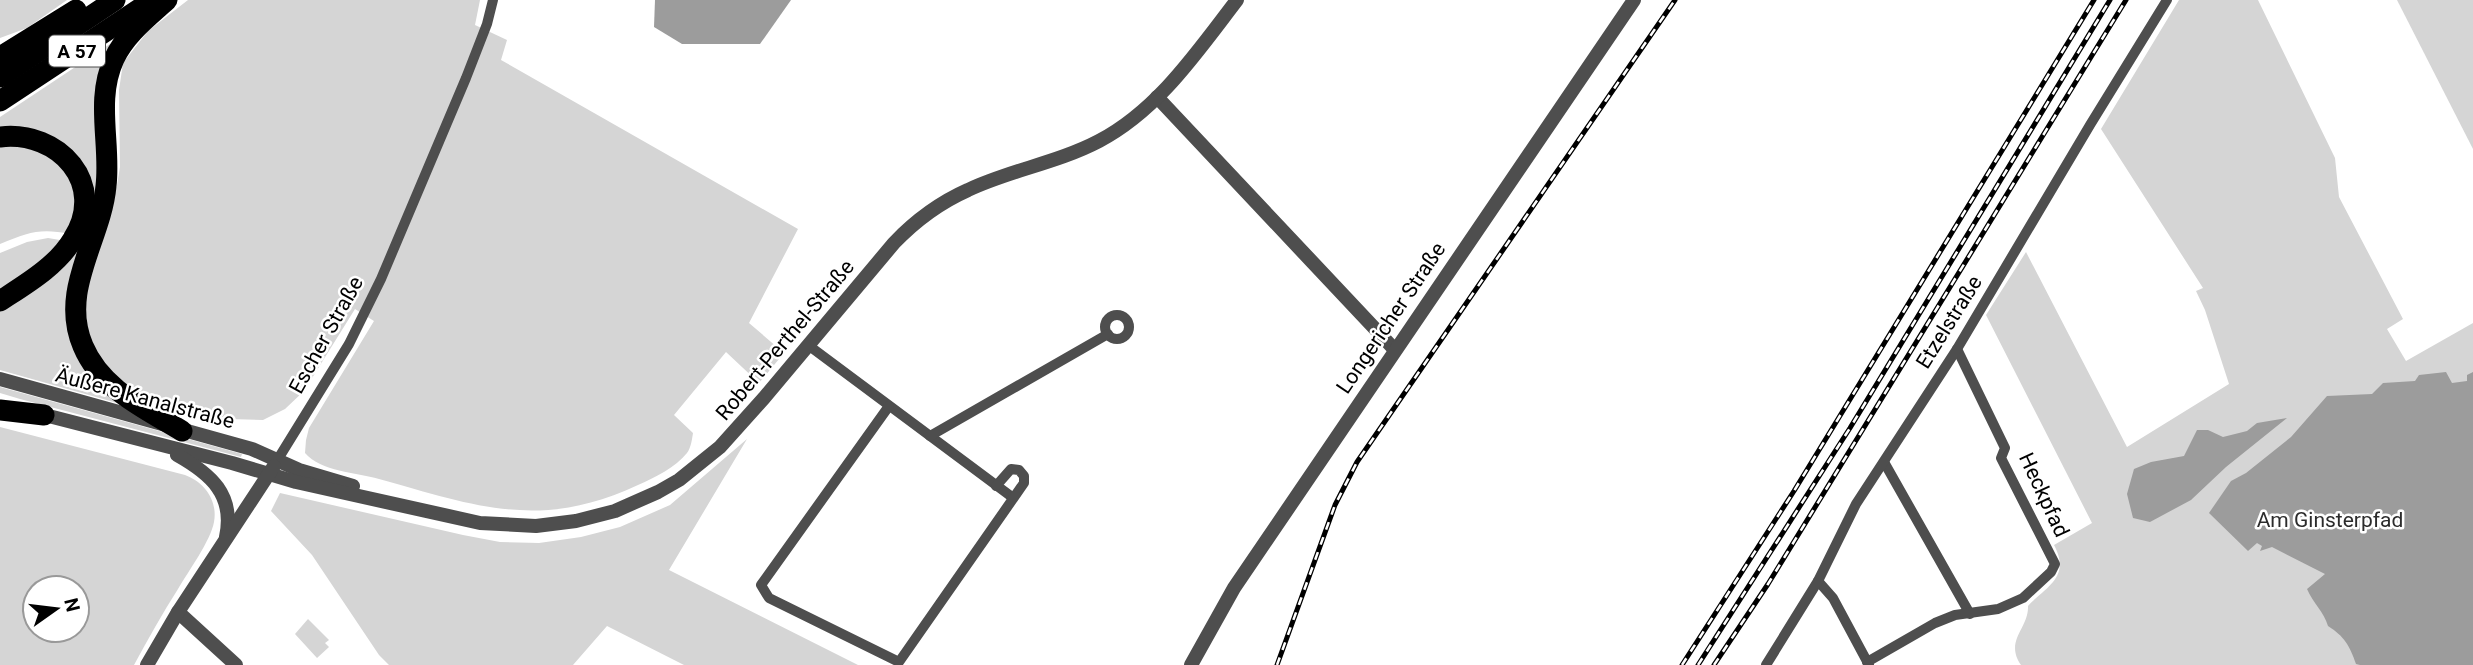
<svg xmlns="http://www.w3.org/2000/svg" width="2473" height="665" font-family="Roboto,sans-serif">
  <style>
    .green { fill: #d5d5d5; fill-rule: evenodd }
    .water { fill: #9c9c9c }
    .lines { fill: none; stroke-linecap: round; stroke-linejoin: round }
    .minor { stroke: #4e4e4e; stroke-width: 10 }
    .tertiary { stroke: #4e4e4e; stroke-width: 14 }
    .motorway { stroke: #000; stroke-width: 21 }
    .rail-casing { stroke: #000; stroke-width: 5 }
    .rail { stroke: #fff; stroke-width: 2.5; stroke-dasharray: 8; stroke-linecap: butt }
    .labels { text-anchor: middle; dominant-baseline: central; stroke-width: 5; stroke-linejoin: round; paint-order: stroke }
    .shield { fill: #fff; stroke: #4c4c4c; stroke-width: 2 }
    .shield-label { font-size: 19px; font-weight: bold; fill: #000 }
    .street-label { font-size: 21px; fill: #000; stroke: #fff }
    .park-label { font-size: 21px; fill: #2c2c2c; stroke: #fff }
  </style>
  <rect width="100%" height="100%" fill="#fff"/>
  <g class="green">
    <polygon points="0,0 67,0 27,28 0,38"/>
    <path d="M 188,0 L 480,0 L 475,25 L 507,40 L 501,60 L 798,229 L 749,323 L 784,353 L 759,383 L 726,352 L 674,415 L 693,433 C 692,439 691,448 687,453 C 676,467 654,478 638,485 C 540,531 476,506 379,479 C 356,472 321,472 305,453 L 306,440 L 309,428 L 374,321 L 355,309 L 304,391 L 285,409 L 263,420 L 229,419 L 140,392 L 131,392 L 113,379 L 88,338 L 84,287 L 107,226 L 117,185 L 120,167 L 119,90 L 123,63 L 148,31 Z"/>
    <path d="M 2179,0 L 2258,0 L 2335,158 L 2339,197 L 2403,319 L 2387,329 L 2406,361 L 2473,323 L 2473,665 L 2021,665 C 2004,640 2029,629 2028,606 C 2047,586 2071,577 2054,545 L 2092,523 L 1986,315 L 2026,252 L 2127,447 L 2229,384 L 2205,310 L 2196,291 L 2203,288 L 2101,129 Z"/>
    <polygon points="2397,0 2473,0 2473,149"/>
    <polygon points="119,38 97,209 82,169 0,131 0,117"/>
    <path d="M 0,142 L 47,149 L 78,189 L 71,234 C 39,228 30,232 0,244 Z"/>
    <polygon points="48,238 66,241 0,295 0,253 27,242"/>
    <polygon points="76,246 82,251 71,313 128,406 0,370 0,308"/>
    <polygon points="0,387 242,454 241,457 20,399 0,393"/>
    <path d="M 0,427 L 185,475 C 204,482 218,500 214,522 C 211,540 188,572 178,589 C 162,614 148,639 134,665 L 0,665 ZM 77,588 L 77,630 L 35,630 L 35,588 Z"/>
    <polygon points="747,439 669,570 858,665 684,665 607,626 573,665 389,665 379,655 312,555 271,511 280,493 463,535 500,542 539,543 581,537 620,527 670,505"/>
    <polygon points="308,619 329,640 325,643 329,647 317,658 295,634"/>
  </g>
  <g class="water">
    <polygon points="655,0 791,0 760,44 682,44 654,27"/>
    <path d="M 2446,372 L 2452,383 L 2467,381 L 2467,375 L 2473,372 L 2473,665 L 2360,665 L 2356,664 C 2350,646 2344,636 2328,626 C 2324,612 2313,603 2307,589 L 2325,574 L 2272,547 L 2260,551 L 2262,546 L 2257,543 L 2248,551 L 2209,513 L 2231,481 L 2246,473 L 2291,437 L 2327,396 L 2372,394 L 2383,383 L 2415,381 L 2419,375 Z"/>
    <polygon points="2287,418 2226,467 2191,500 2150,522 2133,518 2127,494 2134,469 2151,462 2184,456 2197,430 2208,430 2223,437 2247,431 2257,423"/>
  </g>
  <g class="lines">
    <g class="minor">
      <circle cx="1117" cy="327" r="12"/>
      <polyline points="808,345 1012,497"/>
      <polyline points="889,406 761,585 769,598 899,662 1024,483 1024,476 1019,470 1011,469 996,486"/>
      <polyline points="930,436 1108,334"/>
      <polyline points="278,459 349,344 381,279 466,78 487,24 493,0"/>
      <polyline points="1884,462 1970,614"/>
      <polyline points="1818,581 1833,598 1869,665"/>
      <polyline points="1867,662 1935,623 1955,615 1998,609 2023,598 2051,572 2055,564 2001,458 2005,448 1957,349"/>
      <polyline points="1766,665 1818,581 1856,504 1957,349 2090,125 2167,0"/>
    </g>
    <g class="tertiary">
      <polyline points="1157,97 1395,350"/>
      <polyline points="0,379 252,449 299,470 353,486"/>
      <path d="M 37,413 L 232,463 L 296,482 L 480,523 L 536,526 L 576,521 L 615,511 L 658,492 L 679,480 L 720,447 L 764,398 L 894,243 C 915,221 941,202 968,190 C 1010,170 1057,163 1099,141 C 1158,110 1197,52 1237,0"/>
      <path d="M 177,455 C 211,474 235,495 226,537"/>
      <polyline points="178,612 236,665"/>
      <polyline points="147,665 178,612 274,466"/>
      <polyline points="1191,665 1234,588 1634,0"/>
    </g>
    <g class="motorway">
      <path d="M 167,0 C 147,18 125,35 114,59 C 95,100 111,144 106,186 C 101,240 59,290 83,346 C 101,389 144,408 182,431"/>
      <polyline points="0,57 76,10"/>
      <polyline points="0,77 115,0"/>
      <polyline points="0,101 147,4"/>
      <path d="M 0,137 C 59,130 108,184 73,239 C 57,266 26,284 0,301"/>
      <polyline points="0,410 44,415"/>
    </g>
    <defs>
      <g id="rail">
        <polyline points="1277,665 1335,505 1357,462 1675,0"/>
        <polyline points="1682,665 1794,491 2094,0"/>
        <polyline points="1698,665 1850,428 2110,0"/>
        <polyline points="1714,665 1768,584 2126,0"/>
      </g>
    </defs>
    <use href="#rail" class="rail-casing"/>
    <use href="#rail" class="rail"/>
  </g>
  <g class="labels">
    <rect class="shield" x="49" y="35.5" width="56" height="31" rx="5"/>
    <g class="shield-label">
      <text x="77" y="51">A 57</text>
    </g>
    <g class="street-label">
      <text transform="translate(1391 318) rotate(-56)">Longericher Straße</text>
      <text transform="translate(1949 322) rotate(-58)">Etzelstraße</text>
      <text transform="translate(326 335) rotate(-61)">Escher Straße</text>
      <text transform="translate(785 340) rotate(-50)">Robert-Perthel-Straße</text>
      <text transform="translate(145 398) rotate(15)">Äußere Kanalstraße</text>
      <text transform="translate(2044 495) rotate(65)">Heckpfad</text>
    </g>
    <g class="park-label">
      <text x="2330" y="520">Am Ginsterpfad</text>
    </g>
  </g>
  <g transform="translate(56 609) rotate(76)"><circle r="33" fill="#ffffff" stroke="#999999" stroke-width="2"/>
  <path d="M0-5L12 26L0 18L-12 26Z" fill="#000000"/>
  <text y="-10" font-size="19" font-weight="bold" text-anchor="middle" fill="#000000">N</text>
  </g>
</svg>
